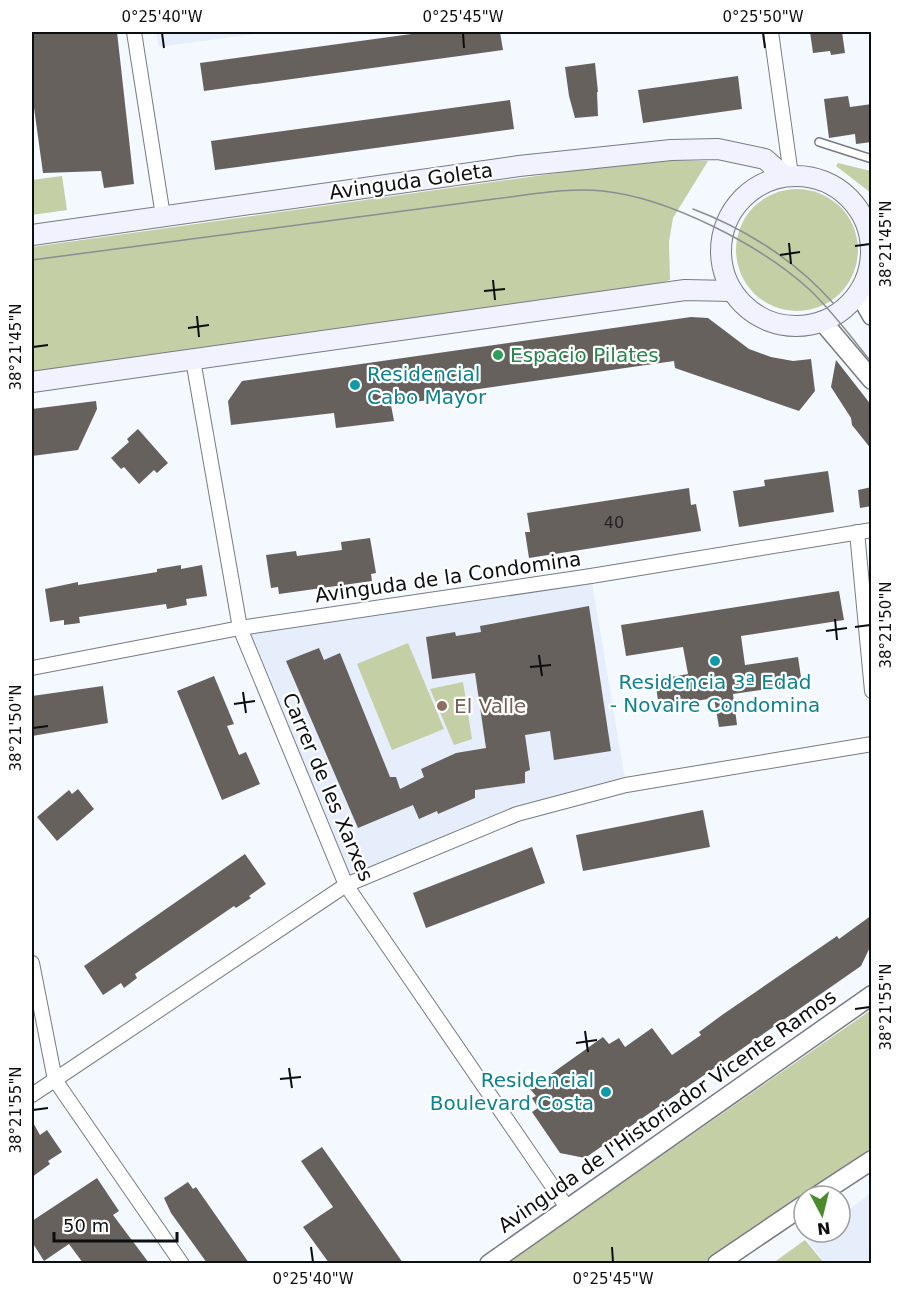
<svg xmlns="http://www.w3.org/2000/svg" width="903" height="1295" font-family="'DejaVu Sans',sans-serif">
  <style>
    .built { fill: #e6eefb }
    .green { fill: #c4cfa5 }
    .building { fill: #67615d }
    .lines { fill: none; stroke-linecap: round; stroke-linejoin: round }
    .service-casing { stroke: #787b81; stroke-width: 10 }
    .minor-casing { stroke: #787b81; stroke-width: 16 }
    .tertiary-casing { stroke: #787b81; stroke-width: 21 }
    .secondary-casing { stroke: #787b81; stroke-width: 22 }
    .service { stroke: #fff; stroke-width: 7 }
    .minor { stroke: #fff; stroke-width: 14 }
    .tertiary { stroke: #fff; stroke-width: 18 }
    .secondary { stroke: #f1f2fe; stroke-width: 20 }
    .tram { stroke: #8a8d91; stroke-width: 1.5 }
    .ticks { fill: none; stroke: #0d0e10; stroke-width: 2 }
    .leisure-dot { fill: #2e9e5b; stroke: #fff; stroke-width: 2 }
    .culture-dot { fill: #0f9aa8; stroke: #fff; stroke-width: 2 }
    .education-dot { fill: #8d6e63; stroke: #fff; stroke-width: 2 }
    .labels { text-anchor: middle; dominant-baseline: central; stroke-width: 4.5; stroke-linejoin: round; paint-order: stroke }
    .number-label { font-size: 16px; fill: #242323 }
    .street-label { font-size: 20px; fill: #0d0e10; stroke: #fff }
    .leisure-label { font-size: 20px; fill: #27864d; stroke: #fff; text-anchor: start }
    .culture-label { font-size: 20px; fill: #0d838f; stroke: #fff; text-anchor: start }
    .education-label { font-size: 20px; fill: #785e54; stroke: #fff; text-anchor: start }
    .neatline { fill: none; stroke: #0d0e10; stroke-width: 2 }
    .ticks-label { font-size: 15px; text-anchor: middle; fill: #0d0e10 }
  </style>
  <rect width="100%" height="100%" fill="#f4f9ff"/>
  <g class="built">
    <polygon points="156,32 268,32 159,47"/>
    <polygon points="591,576 626,785 517,814 346,885 240,628"/>
    <polygon points="871,1193 871,1263 825,1263 806,1239 817,1232 840,1232 840,1216"/>
  </g>
  <g class="green">
    <polygon points="649,160 708,161 673,218 669,242 670,280 647,287 32,375 32,247"/>
    <polygon points="838,163 871,171 871,193 836,166"/>
    <polygon points="62,176 67,210 32,215 32,180"/>
    <circle cx="797" cy="250" r="61"/>
    <polygon points="408,643 444,729 392,750 357,664"/>
    <polygon points="463,682 472,739 454,745 430,689"/>
    <polygon points="871,1010 871,1148 703,1263 506,1264"/>
    <polygon points="805,1240 824,1263 773,1263"/>
  </g>
  <g class="building">
    <polygon points="32,32 117,32 134,184 104,188 101,171 43,173 32,93"/>
    <polygon points="426,32 500,32 503,50 204,91 200,63"/>
    <polygon points="810,32 842,32 845,53 831,55 830,51 813,53"/>
    <polygon points="595,63 598,92 597,92 598,116 575,118 569,96 565,67"/>
    <polygon points="738,76 742,109 643,123 638,90"/>
    <polygon points="848,96 850,107 872,104 872,142 856,144 855,134 829,138 824,99"/>
    <polygon points="510,100 514,129 215,170 211,141"/>
    <polygon points="691,317 708,318 749,349 771,357 793,361 811,359 815,391 799,411 675,368 674,361 472,390 474,394 391,405 394,421 336,428 334,413 231,425 228,401 242,381"/>
    <polygon points="836,360 872,406 872,450 852,425 851,418 831,387"/>
    <polygon points="96,401 97,409 78,450 32,456 32,409"/>
    <polygon points="138,429 168,463 157,473 154,470 139,484 124,467 121,469 111,458 129,442 127,439"/>
    <polygon points="828,471 834,512 739,527 733,491 765,486 764,480"/>
    <polygon points="872,487 872,506 860,508 858,490"/>
    <polygon points="689,488 691,505 696,504 701,531 529,558 525,532 530,532 527,513"/>
    <polygon points="370,538 376,573 371,574 372,581 279,594 278,587 271,588 266,555 296,551 297,556 342,550 341,542"/>
    <polygon points="181,565 181,569 202,565 207,596 186,599 187,605 167,609 166,604 79,617 80,623 64,625 64,620 50,622 45,589 78,582 78,585 157,572 157,569"/>
    <polygon points="839,591 844,620 741,636 745,665 798,657 802,684 733,694 737,725 719,727 714,698 659,707 655,680 688,674 683,647 626,656 621,625"/>
    <polygon points="589,606 611,751 554,760 550,731 525,735 530,770 525,772 525,783 475,790 475,798 438,814 437,811 419,819 413,805 358,828 286,661 319,648 324,660 340,653 390,777 396,777 400,789 424,777 421,769 456,753 486,748 475,673 432,679 426,637 455,632 456,636 481,632 480,626"/>
    <polygon points="214,676 234,724 227,726 239,755 246,752 260,784 222,800 177,691"/>
    <polygon points="103,686 108,723 32,736 32,696"/>
    <polygon points="78,789 94,809 57,841 37,817 69,790 72,794"/>
    <polygon points="703,810 710,847 583,871 576,835"/>
    <polygon points="532,847 545,883 426,928 413,893"/>
    <polygon points="245,854 266,884 249,896 251,898 236,908 234,906 135,974 137,978 124,988 121,983 103,995 84,966"/>
    <polygon points="872,915 872,943 861,966 585,1158 560,1153 532,1112 538,1108 532,1098 536,1096 530,1089 603,1037 609,1044 619,1038 625,1047 652,1028 672,1055 701,1035 699,1032 722,1015 837,936 839,939"/>
    <polygon points="32,1121 40,1135 47,1130 62,1152 48,1161 50,1164 32,1177"/>
    <polygon points="322,1147 403,1263 329,1263 303,1227 333,1207 301,1161"/>
    <polygon points="97,1178 119,1211 113,1215 149,1263 83,1263 69,1244 44,1261 32,1242 32,1221"/>
    <polygon points="188,1182 193,1189 196,1187 249,1263 207,1263 171,1213 164,1198"/>
  </g>
  <g class="lines">
    <defs>
      <polyline id="service" points="819,142 872,159"/>
      <g id="minor">
        <polyline points="134,32 163,216"/>
        <polyline points="771,32 791,175"/>
        <polyline points="193,360 240,628 346,885 568,1209"/>
        <polyline points="857,532 872,691"/>
        <polyline points="32,668 240,628 591,576 872,530"/>
        <polyline points="32,963 55,1080 182,1264"/>
        <polyline points="32,1095 346,885 517,814 626,785 872,744"/>
      </g>
      <g id="tertiary">
        <polyline points="859,293 872,316"/>
        <polyline points="822,321 872,380"/>
        <polyline points="817,1196 872,1160"/>
        <polyline points="489,1264 872,995"/>
        <polyline points="717,1264 804,1205"/>
      </g>
      <g id="secondary">
        <circle cx="796" cy="251" r="75"/>
        <polyline points="32,235 519,166 671,150 718,149 765,159 784,176"/>
        <polyline points="32,382 685,290 731,291"/>
      </g>
    </defs>
    <use href="#service" class="service-casing"/>
    <use href="#minor" class="minor-casing"/>
    <use href="#tertiary" class="tertiary-casing"/>
    <use href="#secondary" class="secondary-casing"/>
    <use href="#service" class="service"/>
    <use href="#minor" class="minor"/>
    <use href="#tertiary" class="tertiary"/>
    <use href="#secondary" class="secondary"/>
    <g class="tram">
      <path d="M 693,209 C 746,229 796,261 833,303"/>
      <path d="M 32,260 L 494,199 C 530,195 567,187 603,191 C 669,198 761,245 810,290 C 833,312 852,338 872,363"/>
    </g>
  </g>
  <path class="ticks" d="M 162,33 L 164,48M 463,33 L 464,48M 763,33 L 765,48M 789,243 L 791,264M 855,246 L 870,244M 780,255 L 800,252M 493,280 L 495,300M 484,291 L 505,289M 197,316 L 199,337M 188,328 L 209,325M 33,347 L 48,345M 835,619 L 837,640M 855,627 L 870,625M 826,631 L 847,628M 539,655 L 542,676M 530,667 L 551,665M 243,692 L 246,713M 234,704 L 255,701M 33,728 L 48,726M 855,1009 L 870,1007M 585,1031 L 588,1052M 576,1043 L 597,1040M 289,1068 L 292,1088M 280,1079 L 301,1077M 33,1110 L 48,1108M 311,1247 L 313,1262M 612,1247 L 613,1262"/>
  <circle class="leisure-dot" cx="498" cy="355" r="6"/>
  <g class="culture-dot">
    <circle cx="355" cy="385" r="6"/>
    <circle cx="715" cy="661" r="6"/>
    <circle cx="606" cy="1092" r="6"/>
  </g>
  <circle class="education-dot" cx="442" cy="706" r="6"/>
  <g class="labels">
    <g class="number-label">
      <text x="614" y="522">40</text>
    </g>
    <g class="street-label">
      <text transform="translate(411 181) rotate(-8)">Avinguda Goleta</text>
      <text transform="translate(448 577) rotate(-8)">Avinguda de la Condomina</text>
      <text transform="translate(328 787) rotate(67)">Carrer de les Xarxes</text>
      <text transform="translate(667 1111) rotate(-35)">Avinguda de l'Historiador Vicente Ramos</text>
    </g>
    <g class="leisure-label">
      <text x="510" y="355">Espacio Pilates</text>
    </g>
    <g class="culture-label">
      <text x="367" y="374">Residencial<tspan x="367" dy="23">Cabo Mayor</tspan></text>
      <text x="715" y="682" text-anchor="middle">Residencia 3ª Edad<tspan x="715" dy="23">- Novaire Condomina</tspan></text>
      <text x="594" y="1080" text-anchor="end">Residencial<tspan x="594" dy="23">Boulevard Costa</tspan></text>
    </g>
    <g class="education-label">
      <text x="454" y="706">El Valle</text>
    </g>
  </g>
  <rect width="903" height="1295" fill="none" stroke="#ffffff" stroke-width="66"/>
  <g transform="translate(822 1214) rotate(173)"><circle r="28" fill="#ffffff" stroke="#9e9f9f" stroke-width="1.5"/>
  <path d="M0-4.5L10 22L0 15L-10 22Z" fill="#4b8b2d"/>
  <text y="-9" font-size="16" font-weight="bold" text-anchor="middle" fill="#0d0e10">N</text>
  </g>
  <path d="M54 1232v9h123v-9" fill="none" stroke="#0d0e10" stroke-width="3"/>
  <text x="63" y="1232" font-size="18" fill="#0d0e10" stroke="#ffffff" stroke-width="4.5" paint-order="stroke">50 m</text>
  <rect x="33" y="33" width="837" height="1229" class="neatline"/>
  <g class="ticks-label">
    <text x="162" y="22">0°25'40"W</text>
    <text x="463" y="22">0°25'45"W</text>
    <text x="763" y="22">0°25'50"W</text>
    <text transform="translate(886 244) rotate(-90)" y="5">38°21'45"N</text>
    <text transform="translate(16 347) rotate(-90)" y="5">38°21'45"N</text>
    <text transform="translate(886 625) rotate(-90)" y="5">38°21'50"N</text>
    <text transform="translate(16 728) rotate(-90)" y="5">38°21'50"N</text>
    <text transform="translate(886 1007) rotate(-90)" y="5">38°21'55"N</text>
    <text transform="translate(16 1110) rotate(-90)" y="5">38°21'55"N</text>
    <text x="313" y="1284">0°25'40"W</text>
    <text x="613" y="1284">0°25'45"W</text>
  </g>
</svg>
